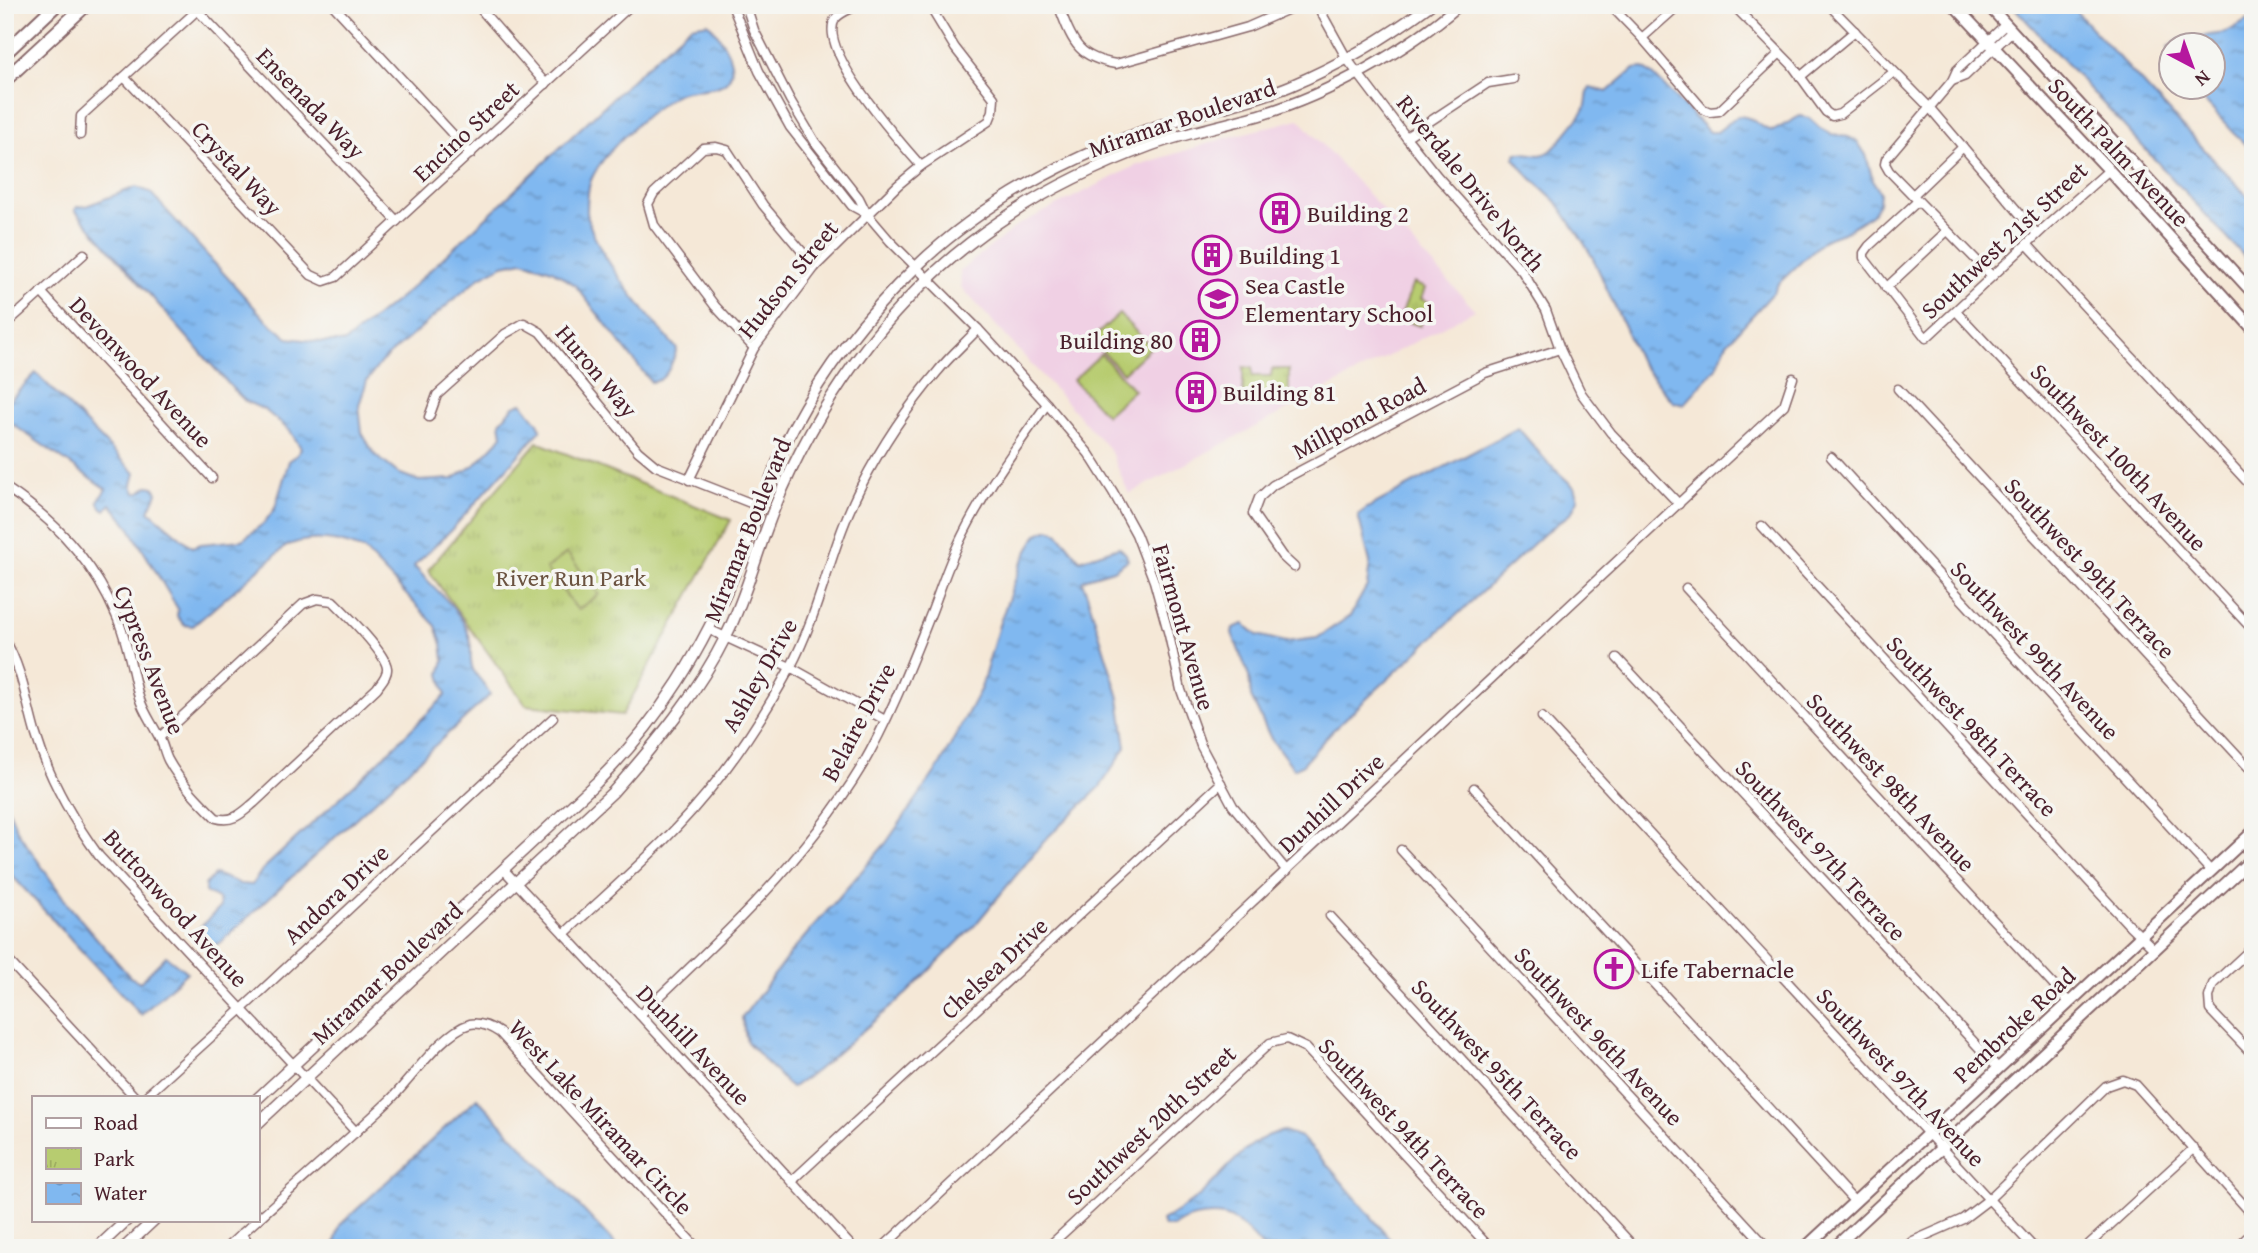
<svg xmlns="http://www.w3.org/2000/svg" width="2258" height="1253" font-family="'Gentium Book Plus',serif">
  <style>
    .built { fill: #f0d0e4 }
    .park { fill: url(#park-tufts); stroke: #80764e; stroke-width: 2 }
    .pitch { fill: #b7cc70; stroke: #80764e; stroke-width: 2 }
    .water { fill: url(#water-ripples); stroke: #656c8e; stroke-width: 2 }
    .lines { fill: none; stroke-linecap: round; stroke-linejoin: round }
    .minor-casing { stroke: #866567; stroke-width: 11 }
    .tertiary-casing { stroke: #866567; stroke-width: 13 }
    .secondary-casing { stroke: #866567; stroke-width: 14 }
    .primary-casing { stroke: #866567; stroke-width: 16 }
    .minor { stroke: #fff; stroke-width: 8 }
    .tertiary { stroke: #fff; stroke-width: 10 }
    .secondary { stroke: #fff; stroke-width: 10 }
    .primary { stroke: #fff; stroke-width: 12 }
    .labels { text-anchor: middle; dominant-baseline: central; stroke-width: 7; stroke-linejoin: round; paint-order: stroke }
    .street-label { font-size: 24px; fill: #4a1f2b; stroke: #f6f6f2 }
    .poi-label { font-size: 24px; fill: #4a1f2b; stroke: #f6f6f2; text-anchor: start }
    .park-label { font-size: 24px; fill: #6b5340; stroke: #f6f6f2 }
  </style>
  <defs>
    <pattern id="park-tufts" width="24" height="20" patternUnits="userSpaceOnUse" patternTransform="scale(1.75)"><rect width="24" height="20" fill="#b7cc70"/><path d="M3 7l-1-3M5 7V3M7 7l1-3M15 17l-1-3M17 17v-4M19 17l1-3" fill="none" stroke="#9faf61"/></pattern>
    <pattern id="water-ripples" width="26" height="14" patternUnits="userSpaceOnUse" patternTransform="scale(1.75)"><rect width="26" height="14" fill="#80b8f0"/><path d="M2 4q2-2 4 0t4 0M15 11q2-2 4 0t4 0" fill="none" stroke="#6b95c3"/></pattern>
  </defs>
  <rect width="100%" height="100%" fill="#f6f6f2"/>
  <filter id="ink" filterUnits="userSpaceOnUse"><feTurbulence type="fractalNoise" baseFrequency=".0143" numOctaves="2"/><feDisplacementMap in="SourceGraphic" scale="14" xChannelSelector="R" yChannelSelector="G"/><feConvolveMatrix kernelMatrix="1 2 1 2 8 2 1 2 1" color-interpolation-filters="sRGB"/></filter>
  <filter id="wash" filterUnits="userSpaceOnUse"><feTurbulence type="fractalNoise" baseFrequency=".00686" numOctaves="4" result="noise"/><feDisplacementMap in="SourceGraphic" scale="28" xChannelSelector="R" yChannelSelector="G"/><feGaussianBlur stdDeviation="1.57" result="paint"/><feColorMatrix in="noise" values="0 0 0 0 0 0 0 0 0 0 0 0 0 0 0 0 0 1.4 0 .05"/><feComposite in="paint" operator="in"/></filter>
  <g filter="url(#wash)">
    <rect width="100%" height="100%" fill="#f5e8d7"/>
    <polygon class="built" points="1299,119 1475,310 1129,494 1110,450 961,287 960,271 1018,225 1135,166 1226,138"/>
    <g class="park">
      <polygon points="1413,283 1425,288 1421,299 1429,302 1420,326 1400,319"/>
      <polygon points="1243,367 1252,368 1252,376 1271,376 1272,369 1289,369 1289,398 1243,397"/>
      <polygon points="537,442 731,520 622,715 526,705 428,570"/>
    </g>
    <g class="pitch">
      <polygon points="1119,314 1151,347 1123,373 1091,340"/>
      <polygon points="1101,354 1134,390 1106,415 1073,380"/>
      <polygon points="567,553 599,594 578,610 546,569"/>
    </g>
    <g class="water">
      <polygon points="2012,5 2070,5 2253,202 2253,266"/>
      <polygon points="2253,17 2253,153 2192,88 2212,88 2212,46 2170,46 2170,65 2168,63 2168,47 2181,39 2225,33"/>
      <path d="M 708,23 C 721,36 747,75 719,86 C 706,91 689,88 677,94 C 650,109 603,152 591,180 C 588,188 587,203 587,212 C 590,249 652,321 677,349 C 672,362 667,382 651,382 L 575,285 L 552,270 L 523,261 L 503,265 L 480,277 L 381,362 L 367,381 L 359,405 L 362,433 L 375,455 L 398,473 L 419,481 L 453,479 L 477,463 L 498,441 L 502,435 L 500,422 L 514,406 L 522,403 L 538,423 L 541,430 L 453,528 L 414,566 C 432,587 460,608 469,635 C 473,646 469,657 472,667 C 476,678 486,683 490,695 L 220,943 L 212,945 L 203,937 L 199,929 L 220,907 L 219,900 L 205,892 L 205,885 L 215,874 L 240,884 L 252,885 L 262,870 L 371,769 L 446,695 L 440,674 L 444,660 L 442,644 L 436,626 L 364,550 C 339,540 310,534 285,547 L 193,626 L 184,625 L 177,616 L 178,609 L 128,525 L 111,504 L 105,510 L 101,507 L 98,501 L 106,489 L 5,419 L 5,405 L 36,373 L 135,473 L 132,485 L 135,493 L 140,492 L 148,486 L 154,487 L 157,493 L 149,511 L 192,547 L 201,544 L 242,540 L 264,523 L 275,508 L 289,461 L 297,455 L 301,448 L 290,431 L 265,410 L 245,401 L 233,389 L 75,210 L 77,207 L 86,206 L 136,187 L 150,192 L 265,319 L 288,338 L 322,342 L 345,342 L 409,290 L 656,57 L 691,26 Z"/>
      <path d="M 1644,68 L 1654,76 L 1709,132 L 1717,132 L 1738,116 C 1758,117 1757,128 1773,131 L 1800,116 L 1809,118 L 1820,128 L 1831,134 L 1848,137 L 1857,141 L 1866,155 L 1873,181 L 1880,192 L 1879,203 L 1872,214 L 1843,233 L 1824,240 L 1778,284 L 1774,292 L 1727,343 L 1716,368 L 1684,404 L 1673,402 L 1640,362 L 1593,258 L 1579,235 L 1556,201 L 1527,174 L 1514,158 L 1517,153 C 1527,151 1539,159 1549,152 C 1554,150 1583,113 1585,108 C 1588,101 1586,94 1590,87 L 1607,92 L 1634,69 Z"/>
      <polygon points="1518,428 1548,463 1574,487 1578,499 1571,513 1544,534 1331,732 1303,764 1294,769 1271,739 1251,697 1249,676 1232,633 1233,628 1244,624 1257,635 1286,642 1317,638 1350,616 1367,586 1370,562 1358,515 1367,508"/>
      <polygon points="1050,529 1058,533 1080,560 1119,547 1126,554 1128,560 1113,570 1087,578 1082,581 1087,594 1119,698 1126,747 1100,787 1046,839 975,925 907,993 816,1071 791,1088 747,1042 742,1018 789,955 886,843 940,765 981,688 999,625 1021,564 1037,534"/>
      <polygon points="5,801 18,832 69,906 130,977 140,982 166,956 187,972 141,1015 5,868"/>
      <polygon points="477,1098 619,1248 336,1248 334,1246 340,1225"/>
      <path d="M 1284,1131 L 1301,1137 L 1330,1168 L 1398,1248 L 1263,1248 C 1254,1237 1237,1218 1223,1216 C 1208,1213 1185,1217 1173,1227 L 1164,1227 L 1162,1221 C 1173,1214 1184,1207 1194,1200 C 1224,1177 1245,1137 1284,1131 Z"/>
    </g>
  </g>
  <g filter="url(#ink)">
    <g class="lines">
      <defs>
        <g id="minor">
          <polyline points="333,5 471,154"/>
          <polyline points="477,5 546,84"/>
          <polyline points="732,5 759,71 790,127 852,206 867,214"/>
          <polyline points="746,5 754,30 790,100 815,142 859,198 867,214 890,241 978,329 1047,404 1089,454 1113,492 1136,534 1154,581 1169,635 1181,690 1201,746 1233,806 1287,871"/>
          <path d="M 858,5 C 851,9 840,12 835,19 C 817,50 900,142 921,166"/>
          <polyline points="1317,5 1347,59 1406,137 1437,176 1522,271 1546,310 1560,349 1581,393 1611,433 1679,504"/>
          <polyline points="1610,5 1642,38 1703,109 1710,112 1719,111 1780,53"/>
          <polyline points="1733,5 1792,65 1826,112 1832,116 1840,114 1894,72"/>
          <polyline points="1829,5 1929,107 2037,234"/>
          <polyline points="198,11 397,221"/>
          <path d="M 1061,12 C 1073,44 1080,58 1116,64 L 1248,27 L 1298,5"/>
          <polyline points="1642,38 1679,5"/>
          <polyline points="124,77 311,275 324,281 336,277 631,5"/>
          <polyline points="1800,77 1855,31"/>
          <polyline points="1952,81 1965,76 2012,31"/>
          <polyline points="80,135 81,116 203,5"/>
          <polyline points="1406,137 1488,83 1513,79"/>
          <polyline points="1913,195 1963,147"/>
          <polyline points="1918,201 1869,246 1864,253 1864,258 1926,338 2043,229 2109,170"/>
          <polyline points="2027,244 2253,488"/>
          <polyline points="1992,276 1889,171 1885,164 1886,159 1952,81 1957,70 2006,24"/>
          <polyline points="1886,288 1947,231"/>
          <polyline points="41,292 212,478"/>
          <polyline points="1956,311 2253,630"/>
          <polyline points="5,325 84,254"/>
          <polyline points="754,348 715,306 654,225 648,204 654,193 703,148 716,147 727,150 763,205 815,267"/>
          <polyline points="1898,389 2253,772"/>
          <polyline points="429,417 437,395 505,334 524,323 540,332 638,451 656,466 758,506"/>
          <polyline points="1831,457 2210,870"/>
          <polyline points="689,480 754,348 815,267 898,185 921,166 989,121 993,111 994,98 955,48 929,5"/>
          <path d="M 5,487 C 54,519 93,561 116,615 C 128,641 131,669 139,697 C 143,711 152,723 158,735 C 163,743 164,752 168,760 C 180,782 198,800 216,818 C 233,823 242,813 254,803 L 377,688 C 381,682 388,675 387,668 C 385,652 346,614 333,601 L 317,599 L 303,604 L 160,737"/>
          <polyline points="1762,526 2129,925 2155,950"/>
          <polyline points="1294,567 1282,556 1253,514 1259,498 1273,485 1485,373 1560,349"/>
          <polyline points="1686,588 2069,1002"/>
          <polyline points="708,629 790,667 885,720"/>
          <path d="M 5,640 C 22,668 26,701 35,732 C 48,776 72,819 99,856 L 356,1132"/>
          <polyline points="1617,658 1998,1068"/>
          <polyline points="1542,717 2034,1248"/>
          <polyline points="1474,788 1854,1201"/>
          <polyline points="1401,850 1768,1248"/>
          <polyline points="504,870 640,1015 853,1248"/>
          <polyline points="1330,916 1635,1248"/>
          <path d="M 564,934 C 601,899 641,865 676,828 C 721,781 759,725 790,668 C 821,610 831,544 861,486 C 881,447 910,404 938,371 C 950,356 965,343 978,329"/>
          <polyline points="2253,947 2213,984 2209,997 2210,1010 2253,1055"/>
          <polyline points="5,957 135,1097"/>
          <path d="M 640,1015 C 721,939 804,862 862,766 C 890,718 911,663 932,611 C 940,590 947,568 957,547 C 981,495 1014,450 1047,404"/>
          <polyline points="145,1097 242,1009 553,718"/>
          <polyline points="792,1181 1221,783"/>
          <path d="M 257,1220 C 301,1180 346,1142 389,1101 C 410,1081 442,1032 470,1024 C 481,1022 491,1027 500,1033 L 697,1248"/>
          <polyline points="241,1234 253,1248"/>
          <polyline points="226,1248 257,1220"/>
          <polyline points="882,1248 1784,405 1793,378"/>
          <polyline points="1047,1248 1270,1043 1287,1039 1306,1048 1490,1248"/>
          <polyline points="1905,1248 1913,1241 1963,1219 1988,1200 2106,1086 2123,1080 2136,1085 2251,1213 2253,1218"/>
          <polyline points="2085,1248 2194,1148"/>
          <polyline points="2236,1248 2251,1234 2253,1227"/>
        </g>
        <g id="tertiary">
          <path d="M 257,1099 L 597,782 C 660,720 703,649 737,567 C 756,521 770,473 793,428 C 825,368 867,314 916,267 C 985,200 1073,155 1164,124 C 1205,110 1249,103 1290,86 C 1340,65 1387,37 1430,5"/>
          <path d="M 257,1124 L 613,792 C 656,743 698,693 727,634 C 747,594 757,551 774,509 C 816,406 882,311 970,243 C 1025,200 1087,169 1152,145 C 1188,132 1226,125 1263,114 C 1329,94 1406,51 1459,5"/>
          <polyline points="97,1248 127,1220"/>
          <polyline points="124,1248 154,1220"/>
        </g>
        <g id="secondary">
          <polyline points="1954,5 2109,170 2253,329"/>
          <polyline points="1988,5 2253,293"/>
          <polyline points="1805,1248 2253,832"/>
          <polyline points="1834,1248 2253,858"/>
        </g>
        <g id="primary">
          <polyline points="5,53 56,5"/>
          <polyline points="5,80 86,5"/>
        </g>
      </defs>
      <use href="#minor" class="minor-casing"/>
      <use href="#tertiary" class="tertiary-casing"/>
      <use href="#secondary" class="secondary-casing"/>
      <use href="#primary" class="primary-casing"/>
      <use href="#minor" class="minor"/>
      <use href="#tertiary" class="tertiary"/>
      <use href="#secondary" class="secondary"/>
      <use href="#primary" class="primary"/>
    </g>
  </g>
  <defs>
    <symbol id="building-ring" viewBox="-11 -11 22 22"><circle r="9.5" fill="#f6f6f2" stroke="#b5179e" stroke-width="1.5"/><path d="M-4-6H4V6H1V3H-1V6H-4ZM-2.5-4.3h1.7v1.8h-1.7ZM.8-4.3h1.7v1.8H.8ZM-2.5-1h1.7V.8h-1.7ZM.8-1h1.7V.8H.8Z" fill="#b5179e"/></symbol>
    <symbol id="school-ring" viewBox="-11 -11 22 22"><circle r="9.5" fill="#f6f6f2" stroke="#b5179e" stroke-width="1.5"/><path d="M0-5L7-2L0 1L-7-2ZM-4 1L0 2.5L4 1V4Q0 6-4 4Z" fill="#b5179e"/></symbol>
    <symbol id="church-ring" viewBox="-11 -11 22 22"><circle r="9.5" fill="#f6f6f2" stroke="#b5179e" stroke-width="1.5"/><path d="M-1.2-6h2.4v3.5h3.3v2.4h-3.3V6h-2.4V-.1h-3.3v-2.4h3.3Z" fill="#b5179e"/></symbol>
  </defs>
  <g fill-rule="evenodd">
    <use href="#building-ring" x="1258" y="191" width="44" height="44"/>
    <use href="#building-ring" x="1190" y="233" width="44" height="44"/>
    <use href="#school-ring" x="1196" y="277" width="44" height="44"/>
    <use href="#building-ring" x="1178" y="318" width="44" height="44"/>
    <use href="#building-ring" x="1174" y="370" width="44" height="44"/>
    <use href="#church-ring" x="1592" y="947" width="44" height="44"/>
  </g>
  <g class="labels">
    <g class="street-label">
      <text transform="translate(311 103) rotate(46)">Ensenada Way</text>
      <text transform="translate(1182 118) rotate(-19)">Miramar Boulevard</text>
      <text transform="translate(466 131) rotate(-43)">Encino Street</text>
      <text transform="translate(2119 152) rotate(47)">South Palm Avenue</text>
      <text transform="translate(237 168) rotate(47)">Crystal Way</text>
      <text transform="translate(1471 183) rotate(51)">Riverdale Drive North</text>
      <text transform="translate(2004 240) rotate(-43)">Southwest 21st Street</text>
      <text transform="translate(788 279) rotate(-51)">Hudson Street</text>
      <text transform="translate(597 371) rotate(50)">Huron Way</text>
      <text transform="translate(141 372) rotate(47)">Devonwood Avenue</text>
      <text transform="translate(1359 418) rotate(-28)">Millpond Road</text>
      <text transform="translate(2119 457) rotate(47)">Southwest 100th Avenue</text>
      <text transform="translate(747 530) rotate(-68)">Miramar Boulevard</text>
      <text transform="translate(2090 568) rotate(47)">Southwest 99th Terrace</text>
      <text transform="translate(1184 627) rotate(74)">Fairmont Avenue</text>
      <text transform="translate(2035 650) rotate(47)">Southwest 99th Avenue</text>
      <text transform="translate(150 660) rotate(69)">Cypress Avenue</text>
      <text transform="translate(759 675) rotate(-60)">Ashley Drive</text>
      <text transform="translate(858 722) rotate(-62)">Belaire Drive</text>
      <text transform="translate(1972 726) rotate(47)">Southwest 98th Terrace</text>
      <text transform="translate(1891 782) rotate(47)">Southwest 98th Avenue</text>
      <text transform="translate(1331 803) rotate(-43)">Dunhill Drive</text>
      <text transform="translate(1821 850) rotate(47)">Southwest 97th Terrace</text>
      <text transform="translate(336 894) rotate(-43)">Andora Drive</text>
      <text transform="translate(176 908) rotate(48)">Buttonwood Avenue</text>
      <text transform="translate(994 968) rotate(-43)">Chelsea Drive</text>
      <text transform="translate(387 973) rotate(-43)">Miramar Boulevard</text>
      <text transform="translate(2014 1025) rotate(-43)">Pembroke Road</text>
      <text transform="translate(1599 1036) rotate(47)">Southwest 96th Avenue</text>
      <text transform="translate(694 1045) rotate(47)">Dunhill Avenue</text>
      <text transform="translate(1497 1069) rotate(47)">Southwest 95th Terrace</text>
      <text transform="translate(1901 1077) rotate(47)">Southwest 97th Avenue</text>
      <text transform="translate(601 1117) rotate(47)">West Lake Miramar Circle</text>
      <text transform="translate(1151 1125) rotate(-43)">Southwest 20th Street</text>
      <text transform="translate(1404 1128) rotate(47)">Southwest 94th Terrace</text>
    </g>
    <g class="poi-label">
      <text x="1307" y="213">Building 2</text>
      <text x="1239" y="255">Building 1</text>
      <text x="1245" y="285">Sea Castle<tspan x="1245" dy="28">Elementary School</tspan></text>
      <text x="1173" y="340" text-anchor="end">Building 80</text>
      <text x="1223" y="392">Building 81</text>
      <text x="1641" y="969">Life Tabernacle</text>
    </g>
    <g class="park-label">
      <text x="571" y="577">River Run Park</text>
    </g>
  </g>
  <rect width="2258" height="1253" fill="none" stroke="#f6f6f2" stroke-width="28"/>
  <rect x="32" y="1096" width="228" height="126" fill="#f6f6f2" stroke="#b1a0a2" stroke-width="2"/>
  <rect x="46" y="1118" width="35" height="10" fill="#ffffff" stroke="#b1a0a2" stroke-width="2"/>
  <text x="94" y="1130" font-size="21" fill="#4a1f2b">Road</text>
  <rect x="46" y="1148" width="35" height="21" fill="url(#park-tufts)" stroke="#b1a0a2" stroke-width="2"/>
  <text x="94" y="1166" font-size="21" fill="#4a1f2b">Park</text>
  <rect x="46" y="1183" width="35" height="21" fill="url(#water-ripples)" stroke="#b1a0a2" stroke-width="2"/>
  <text x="94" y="1200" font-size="21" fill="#4a1f2b">Water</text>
  <g transform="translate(2192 66) rotate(139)"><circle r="33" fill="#f6f6f2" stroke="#b1a0a2" stroke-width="2"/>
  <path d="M0-5L12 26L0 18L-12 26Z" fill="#b5179e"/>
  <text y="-10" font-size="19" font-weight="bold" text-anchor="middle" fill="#4a1f2b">N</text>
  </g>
</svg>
